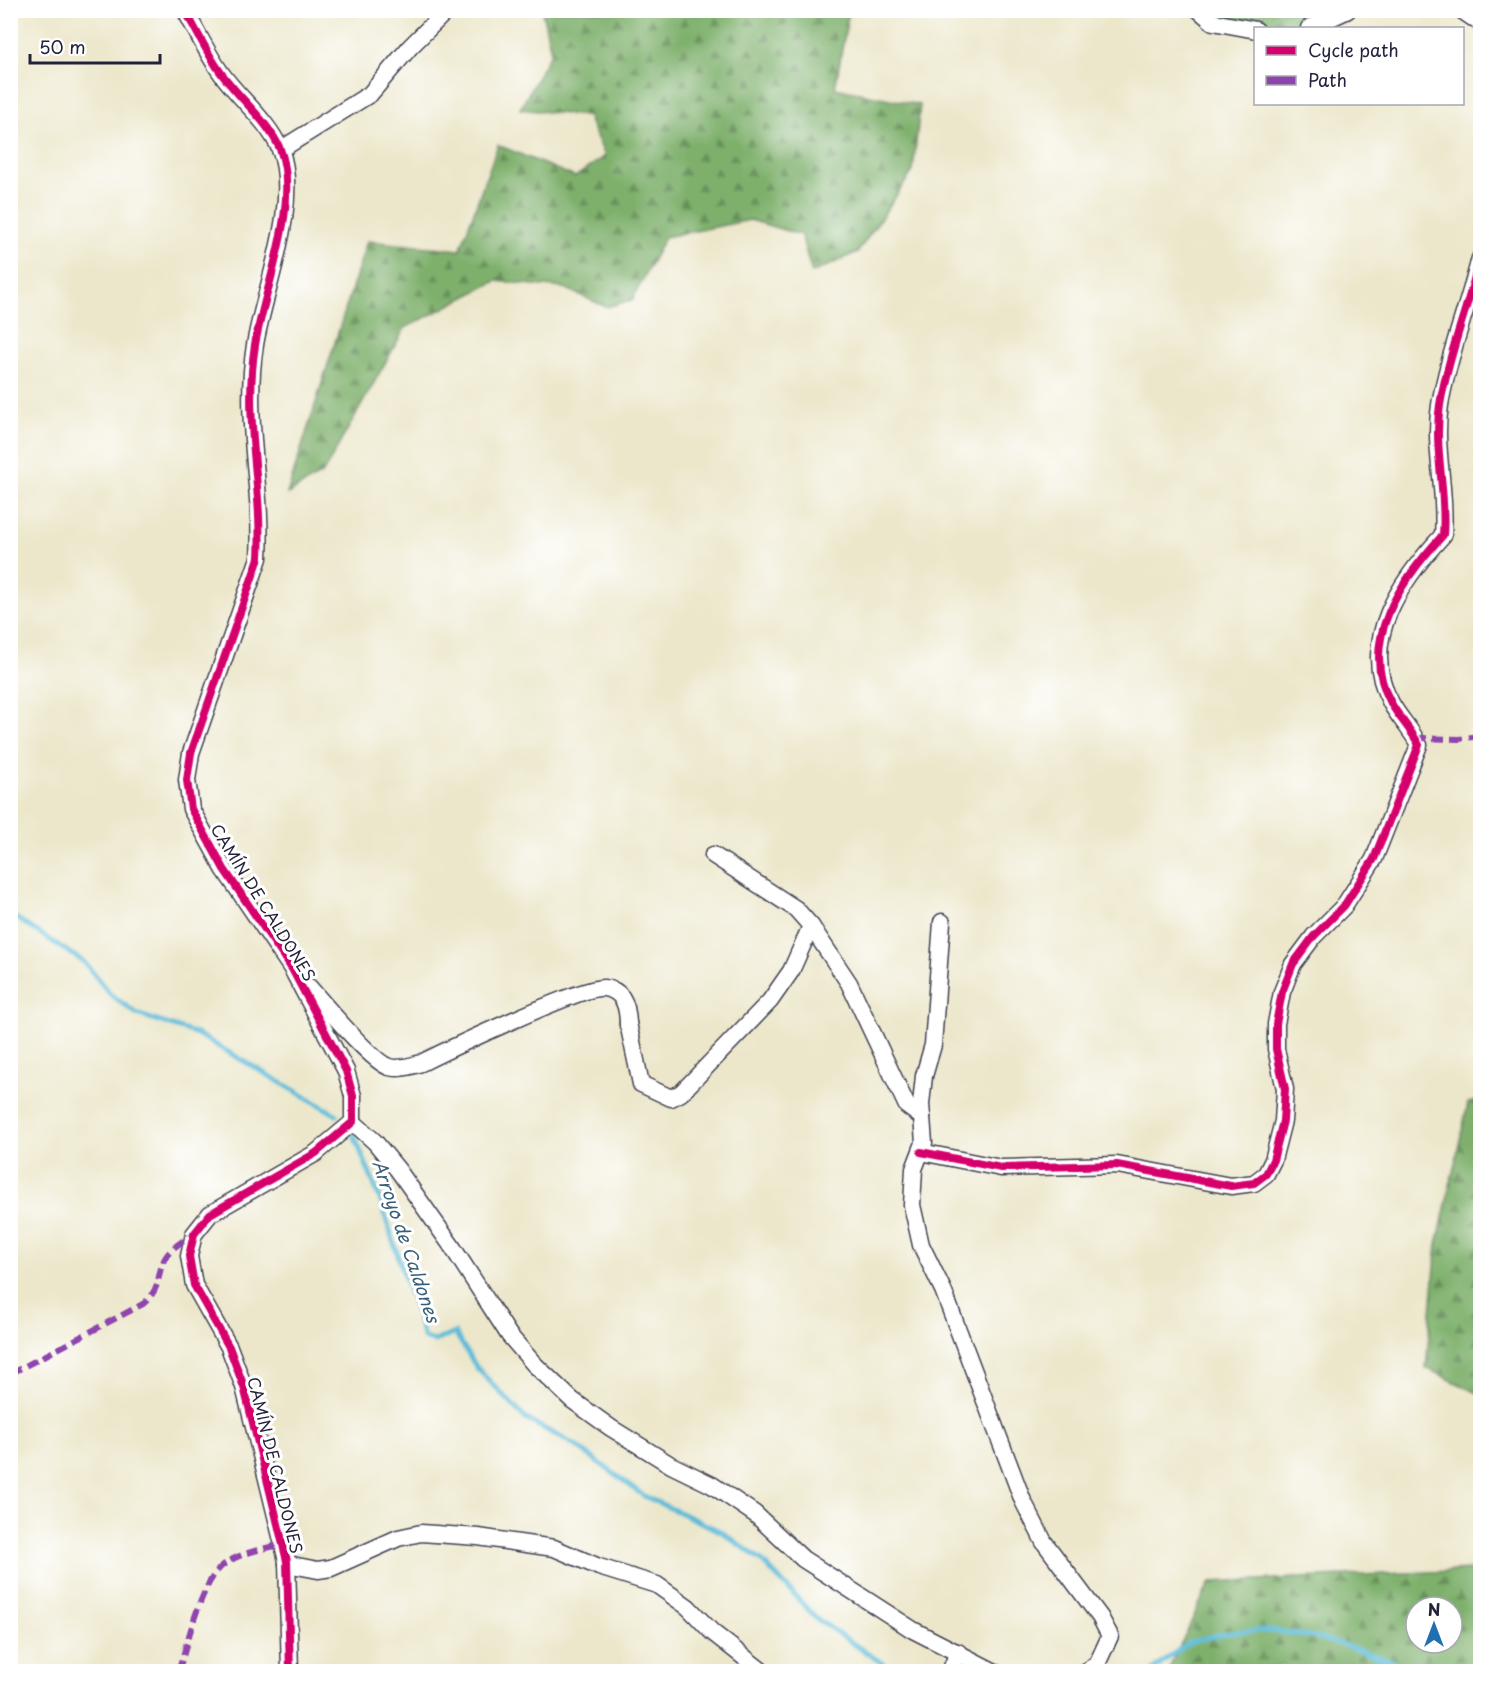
<svg xmlns="http://www.w3.org/2000/svg" width="1491" height="1682" font-family="'Playpen Sans',sans-serif">
  <style>
    .forest { fill: url(#forest-firs); stroke: #506954; stroke-width: 1.5; fill-rule: evenodd }
    .lines { fill: none; stroke-linecap: round; stroke-linejoin: round }
    .stream { stroke: #5abbd8; stroke-width: 5 }
    .minor-casing { stroke: #404051; stroke-width: 19 }
    .minor { stroke: #fff; stroke-width: 16 }
    .quiet { stroke: #8e44ad; stroke-width: 6; stroke-dasharray: 12 6; stroke-linecap: butt }
    .cycleway-casing { stroke: #fff; stroke-width: 11 }
    .cycleway { stroke: #d6006c; stroke-width: 8 }
    .labels { text-anchor: middle; dominant-baseline: central; stroke-width: 6; stroke-linejoin: round; paint-order: stroke }
    .street-label { font-size: 16px; fill: #22223b; stroke: #fff }
    .water-label { font-size: 18px; font-style: italic; fill: #385f7a; stroke: #fff }
  </style>
  <defs>
    <pattern id="forest-firs" width="22" height="20" patternUnits="userSpaceOnUse" patternTransform="scale(1.5)"><rect width="22" height="20" fill="#7eb06c"/><path d="M5 1l3.5 6h-7zM16 11l3.5 6h-7z" fill="#678f5a"/></pattern>
  </defs>
  <rect width="100%" height="100%" fill="#fff"/>
  <filter id="ink" filterUnits="userSpaceOnUse"><feTurbulence type="fractalNoise" baseFrequency=".0167" numOctaves="2"/><feDisplacementMap in="SourceGraphic" scale="12" xChannelSelector="R" yChannelSelector="G"/><feConvolveMatrix kernelMatrix="1 2 1 2 8 2 1 2 1" color-interpolation-filters="sRGB"/></filter>
  <filter id="wash" filterUnits="userSpaceOnUse"><feTurbulence type="fractalNoise" baseFrequency=".008" numOctaves="4" result="noise"/><feDisplacementMap in="SourceGraphic" scale="24" xChannelSelector="R" yChannelSelector="G"/><feGaussianBlur stdDeviation="1.35" result="paint"/><feColorMatrix in="noise" values="0 0 0 0 0 0 0 0 0 0 0 0 0 0 0 0 0 1.4 0 .05"/><feComposite in="paint" operator="in"/></filter>
  <g filter="url(#wash)">
    <rect width="100%" height="100%" fill="#ece7cb"/>
    <g class="forest">
      <polygon points="542,11 849,11 835,88 920,105 913,171 858,252 812,273 801,235 750,220 665,237 632,300 606,307 564,288 496,281 405,328 323,473 287,494 367,241 460,250 498,145 575,177 605,156 587,116 520,109 551,52"/>
      <polygon points="1219,11 1349,11 1309,28 1256,28 1213,22"/>
      <polygon points="1480,1100 1480,1394 1426,1368 1437,1245 1468,1103"/>
      <path d="M 1473,1570 L 1480,1573 L 1480,1671 L 1293,1672 L 1282,1664 L 1264,1671 L 1168,1671 L 1210,1582 ZM 1416,1607 L 1452,1607 L 1452,1643 L 1416,1643 Z"/>
    </g>
    <g class="lines">
      <g class="stream">
        <polyline points="10,914 84,962 110,994 137,1014 197,1034 337,1115"/>
        <polyline points="354,1135 380,1199 424,1338 434,1341 455,1333 477,1368 526,1419 575,1445 644,1496 722,1532 762,1561 817,1619 895,1672"/>
        <path d="M 1152,1672 C 1164,1661 1178,1649 1192,1642 C 1199,1639 1207,1638 1214,1636 C 1284,1619 1354,1647 1418,1672"/>
      </g>
    </g>
  </g>
  <g filter="url(#ink)">
    <g class="lines">
      <defs>
        <g id="minor">
          <path d="M 185,10 C 196,30 206,51 219,70 C 237,97 267,119 280,149 C 301,203 264,289 255,345 C 243,421 263,485 259,558 L 191,753 L 187,780 L 191,809 L 224,869 L 292,969 L 346,1071 L 353,1096 L 353,1122 L 316,1153 L 210,1214 L 194,1234 L 189,1256 L 194,1285 L 229,1347 L 244,1387 L 267,1479 L 287,1561 L 290,1672"/>
          <polyline points="1199,10 1213,22 1256,30"/>
          <polyline points="1461,10 1480,23"/>
          <polyline points="1309,28 1348,10"/>
          <polyline points="280,150 370,94 410,47 447,10"/>
          <polyline points="942,922 933,1045 924,1076 921,1104 924,1143 914,1169 912,1205 921,1245 943,1290 1023,1501 1044,1542 1100,1617 1110,1636 1098,1662 1087,1672"/>
          <polyline points="811,926 849,983 907,1106 922,1117"/>
          <path d="M 309,987 C 324,1004 372,1062 389,1067 C 399,1070 411,1066 421,1063 C 447,1050 584,985 604,988 C 625,990 628,1009 628,1026"/>
          <polyline points="628,1023 641,1084 671,1098 681,1093 770,1001 791,971 811,926 796,909 713,855"/>
          <polyline points="353,1122 375,1142 398,1170 451,1245 509,1335 534,1364 572,1400 611,1428 671,1465 712,1485 755,1514 803,1559 913,1630 995,1672"/>
          <path d="M 921,1152 L 1001,1168 L 1117,1165 L 1231,1186 L 1254,1183 L 1266,1174 L 1273,1160 L 1283,1121 L 1285,1089 L 1276,1049 L 1276,1024 L 1282,992 L 1293,964 L 1314,936 L 1344,906 L 1374,859 L 1419,745 C 1411,729 1399,718 1391,703 C 1357,641 1402,579 1443,535 C 1447,492 1433,448 1440,405 C 1448,356 1468,307 1480,258"/>
          <polyline points="287,1564 318,1570 331,1568 398,1538 421,1533 478,1537 554,1548 599,1567 657,1585 688,1607 712,1632 763,1672"/>
          <polyline points="950,1672 958,1652"/>
        </g>
      </defs>
      <use href="#minor" class="minor-casing"/>
      <use href="#minor" class="minor"/>
      <g class="quiet">
        <polyline points="1415,738 1459,739 1480,736"/>
        <path d="M 10,1374 L 143,1304 C 163,1286 155,1278 165,1258 C 172,1247 183,1241 194,1234"/>
        <path d="M 178,1672 C 188,1644 201,1578 226,1563 C 243,1552 263,1549 283,1544"/>
      </g>
      <defs>
        <g id="cycleway">
          <path d="M 185,10 C 196,30 206,51 219,70 C 237,97 267,119 280,149 C 301,203 264,289 255,345 C 243,421 263,485 259,558 L 191,753 L 187,780 L 191,809 L 224,869 L 292,969 L 346,1071 L 353,1096 L 353,1122 L 316,1153 L 210,1214 L 194,1234 L 189,1256 L 194,1285 L 229,1347 L 244,1387 L 267,1479 L 287,1561 L 290,1672"/>
          <path d="M 921,1152 L 1001,1168 L 1117,1165 L 1231,1186 L 1254,1183 L 1266,1174 L 1273,1160 L 1283,1121 L 1285,1089 L 1276,1049 L 1276,1024 L 1282,992 L 1293,964 L 1314,936 L 1344,906 L 1374,859 L 1419,745 C 1411,729 1399,718 1391,703 C 1357,641 1402,579 1443,535 C 1447,492 1433,448 1440,405 C 1448,356 1468,307 1480,258"/>
        </g>
      </defs>
      <use href="#cycleway" class="cycleway-casing"/>
      <use href="#cycleway" class="cycleway"/>
    </g>
  </g>
  <g class="labels">
    <g class="street-label">
      <text transform="translate(264 902) rotate(58)">CAMÍN DE CALDONES</text>
      <text transform="translate(276 1465) rotate(76)">CAMÍN DE CALDONES</text>
    </g>
    <g class="water-label">
      <text transform="translate(407 1241) rotate(71)">Arroyo de Caldones</text>
    </g>
  </g>
  <rect width="1491" height="1682" fill="none" stroke="#fff" stroke-width="36"/>
  <rect x="1254" y="27" width="210" height="78" fill="#ffffff" stroke="#a7a7b1" stroke-width="1.5"/>
  <rect x="1266" y="46" width="30" height="9" fill="#d6006c" stroke="#a7a7b1" stroke-width="1.5"/>
  <text x="1308" y="57" font-size="18" fill="#22223b">Cycle path</text>
  <rect x="1266" y="76" width="30" height="9" fill="#8e44ad" stroke="#a7a7b1" stroke-width="1.5"/>
  <text x="1308" y="87" font-size="18" fill="#22223b">Path</text>
  <g transform="translate(1434 1625)"><circle r="28" fill="#ffffff" stroke="#a7a7b1" stroke-width="1.5"/>
  <path d="M0-4.5L10 22L0 15L-10 22Z" fill="#1f6fb2"/>
  <text y="-9" font-size="16" font-weight="bold" text-anchor="middle" fill="#22223b">N</text>
  </g>
  <path d="M30 54v9h130v-9" fill="none" stroke="#22223b" stroke-width="3"/>
  <text x="39" y="54" font-size="18" fill="#22223b" stroke="#ffffff" stroke-width="4.5" paint-order="stroke">50 m</text>
</svg>
